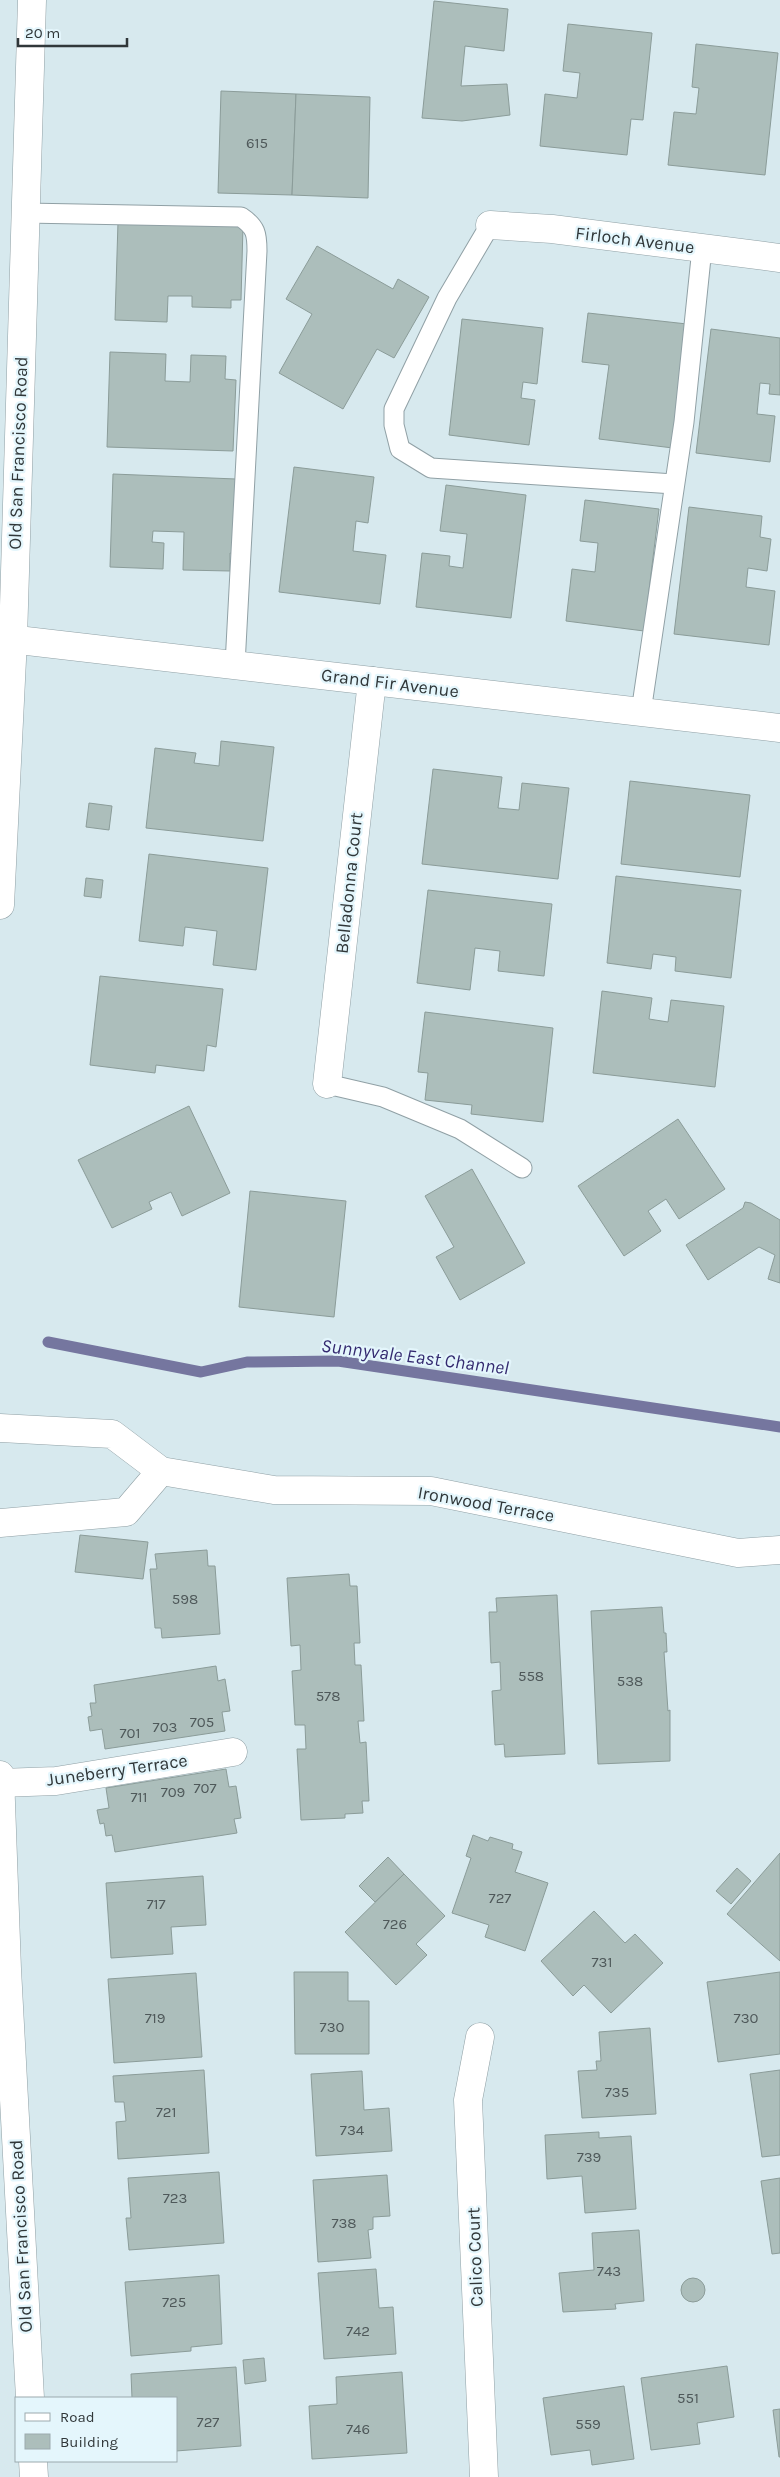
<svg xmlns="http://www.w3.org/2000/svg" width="780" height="2477" font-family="Karla,sans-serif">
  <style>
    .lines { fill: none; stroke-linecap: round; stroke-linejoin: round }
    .stream { stroke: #75769f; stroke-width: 11 }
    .building { fill: #acbebb; stroke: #8b9c99 }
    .service-casing { stroke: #90a0a5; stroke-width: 21 }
    .minor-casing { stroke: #90a0a5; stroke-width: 29 }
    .secondary-casing { stroke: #90a0a5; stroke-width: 29 }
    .service { stroke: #fff; stroke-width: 19 }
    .minor { stroke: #fff; stroke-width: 28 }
    .secondary { stroke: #fff; stroke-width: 28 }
    .labels { text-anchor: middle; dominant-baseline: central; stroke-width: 4.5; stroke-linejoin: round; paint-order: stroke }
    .number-label { font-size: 15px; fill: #4f595a }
    .street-label { font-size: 18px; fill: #303739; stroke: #e4f6fc }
    .water-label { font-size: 19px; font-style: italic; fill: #33296f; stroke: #e4f6fc }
  </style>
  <rect width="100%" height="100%" fill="#d7e9ee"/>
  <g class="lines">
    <polyline class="stream" points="48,1342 201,1372 247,1362 338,1361 780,1427"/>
  </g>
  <g class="building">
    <polygon points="434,1 508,9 504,51 465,46 461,86 507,84 510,115 462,121 422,118"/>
    <polygon points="568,24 652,33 643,120 631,119 627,155 540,146 545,94 577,98 580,73 563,71"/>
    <polygon points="696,44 778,53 765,175 668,165 674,112 696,114 699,88 692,87"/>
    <polygon points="221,91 296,94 292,195 218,193"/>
    <polygon points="296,94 370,97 368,198 292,195"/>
    <polygon points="118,222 243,226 241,300 231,300 231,308 192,307 192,296 168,296 167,322 115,320"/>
    <polygon points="317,246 393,289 398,279 429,297 394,358 377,349 343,409 279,373 312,314 286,299"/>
    <polygon points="588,313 687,324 673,448 599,439 609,365 582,362"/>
    <polygon points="462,319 543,328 537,384 523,382 521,398 535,400 529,445 449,435"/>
    <polygon points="711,329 780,338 780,395 769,394 770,384 760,383 757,414 775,416 770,462 696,453"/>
    <polygon points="110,352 166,354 165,381 190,382 191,355 226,356 225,379 236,380 233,451 107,447"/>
    <polygon points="294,467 374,477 368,523 356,521 353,551 386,555 380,604 279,592"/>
    <polygon points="113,474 236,479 234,554 230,553 230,571 183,570 184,532 153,531 152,542 164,543 163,569 110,567"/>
    <polygon points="446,485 526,495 511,618 416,607 422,553 450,556 449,566 463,568 467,534 440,531"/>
    <polygon points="585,500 659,509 644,631 566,621 572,569 595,572 598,543 580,541"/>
    <polygon points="689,507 762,516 760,537 771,539 767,571 748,568 746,587 775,591 769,645 674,634"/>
    <polygon points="221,741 274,747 263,841 146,828 155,748 196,753 194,763 219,766"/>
    <polygon points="433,769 502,777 498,808 519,810 522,783 569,788 558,879 422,864"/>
    <polygon points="630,781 750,795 740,877 621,864"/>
    <polygon points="89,803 112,806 109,830 86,827"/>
    <polygon points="149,854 268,868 256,970 213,965 217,931 185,927 183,946 139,941"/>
    <polygon points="616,876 741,890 731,978 675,971 676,957 653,954 651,969 607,963"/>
    <polygon points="86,878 103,880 101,898 84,896"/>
    <polygon points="428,890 552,904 544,976 498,971 500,951 475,948 470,990 417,983"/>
    <polygon points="100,976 223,989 216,1047 207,1045 204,1071 156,1065 155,1073 90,1065"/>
    <polygon points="602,991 652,998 649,1019 668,1022 671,1000 724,1006 715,1087 593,1073"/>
    <polygon points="425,1012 553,1028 543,1122 471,1114 472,1105 425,1100 428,1073 418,1072"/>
    <polygon points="189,1106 230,1193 182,1216 171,1192 149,1202 152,1209 112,1228 78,1160"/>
    <polygon points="678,1119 725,1189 679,1219 666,1199 648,1211 661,1231 624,1256 578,1186"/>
    <polygon points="472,1169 525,1263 460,1300 436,1257 454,1247 425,1196"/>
    <polygon points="250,1191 346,1201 334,1317 239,1307"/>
    <polygon points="745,1202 751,1203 780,1220 780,1283 768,1279 775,1255 759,1247 708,1280 686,1245 743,1208"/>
    <polygon points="80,1535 148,1542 143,1579 75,1572"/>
    <polygon points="207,1550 208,1566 215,1566 220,1634 162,1638 161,1628 155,1628 150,1569 157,1569 155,1554"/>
    <polygon points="349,1574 350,1586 357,1586 360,1643 354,1643 355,1665 361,1665 364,1721 358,1721 360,1743 366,1742 369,1801 362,1801 363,1813 345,1814 345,1818 301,1820 297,1749 306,1749 305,1725 295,1725 292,1671 301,1670 300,1645 291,1646 287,1578"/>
    <polygon points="557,1595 565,1754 505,1757 504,1744 495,1745 492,1691 501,1690 500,1662 491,1663 489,1612 497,1612 496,1598"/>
    <polygon points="662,1607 664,1633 666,1633 667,1652 664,1652 668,1711 670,1710 670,1761 598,1764 591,1611"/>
    <polygon points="216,1666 218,1681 225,1679 230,1711 222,1712 225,1731 105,1749 102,1729 90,1731 88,1717 92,1716 90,1703 96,1703 94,1685"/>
    <polygon points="226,1769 229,1787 236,1786 241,1818 234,1819 237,1833 115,1852 112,1835 106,1836 104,1823 100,1824 97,1810 109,1808 106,1788"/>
    <polygon points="473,1835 488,1841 490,1837 513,1844 512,1849 522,1852 515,1872 548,1883 525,1951 485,1937 489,1925 452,1913 471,1858 466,1856"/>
    <polygon points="780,1853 780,1961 727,1914"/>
    <polygon points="388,1857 404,1874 375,1902 359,1886"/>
    <polygon points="737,1868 751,1881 731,1904 716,1891"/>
    <polygon points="404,1874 445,1916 416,1944 427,1955 396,1985 345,1932"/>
    <polygon points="203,1876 206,1925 171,1927 173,1954 111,1958 106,1883"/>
    <polygon points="594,1911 625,1943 635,1934 663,1963 611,2013 584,1985 573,1996 541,1961"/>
    <polygon points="294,1972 348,1972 348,2001 369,2001 369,2054 295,2054"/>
    <polygon points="780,1972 780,2054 718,2062 707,1982"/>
    <polygon points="196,1973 202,2057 114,2063 108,1979"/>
    <polygon points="650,2028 656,2114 582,2118 578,2071 597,2070 596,2061 601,2061 599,2032"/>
    <polygon points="204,2070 209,2153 118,2159 116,2122 126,2121 124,2102 115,2102 113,2076"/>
    <polygon points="780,2070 780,2155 762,2157 750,2074"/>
    <polygon points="362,2071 364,2110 389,2108 392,2151 316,2156 311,2074"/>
    <polygon points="599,2132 599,2138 631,2136 636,2209 585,2213 582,2176 547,2179 545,2135"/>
    <polygon points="219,2172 224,2243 129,2250 126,2218 131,2218 128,2178"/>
    <polygon points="387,2175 390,2216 373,2217 373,2229 368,2230 371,2258 318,2262 313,2180"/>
    <polygon points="780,2178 780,2253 772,2254 761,2181"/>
    <polygon points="639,2230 644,2301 615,2304 616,2309 563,2312 559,2273 594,2270 592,2233"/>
    <polygon points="376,2269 379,2308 393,2307 396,2354 324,2359 318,2273"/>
    <polygon points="219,2275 222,2344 191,2347 191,2351 131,2356 125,2282"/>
    <circle cx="693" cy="2290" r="12"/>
    <polygon points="264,2358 266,2381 245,2384 243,2360"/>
    <polygon points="727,2366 734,2417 697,2423 700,2444 651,2450 641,2378"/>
    <polygon points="236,2367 241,2446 176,2451 176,2398 132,2398 131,2374"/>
    <polygon points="402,2372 407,2453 312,2459 309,2406 337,2404 336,2377"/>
    <polygon points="624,2386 634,2459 592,2465 590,2450 551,2455 543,2398"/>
    <polygon points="780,2409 780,2457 779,2457 773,2410"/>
  </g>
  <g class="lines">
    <defs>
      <g id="service">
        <path d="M 25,213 L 241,217 C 256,227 257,234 257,251 L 235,665"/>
        <polyline points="490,225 447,298 394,409 394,425 400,449 431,468 674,484"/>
        <polyline points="641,712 684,422 702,248"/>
        <polyline points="327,1084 383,1097 460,1129 522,1168"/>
      </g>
      <g id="minor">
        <polyline points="490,225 552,229 780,258"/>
        <polyline points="0,638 780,728"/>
        <polyline points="327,1084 372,681"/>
        <polyline points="0,1428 112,1434 161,1471 274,1490 431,1491 738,1553 780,1550"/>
        <polyline points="0,1523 126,1512 161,1471"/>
        <polyline points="0,1783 56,1781 233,1752"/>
        <polyline points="480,2037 468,2100 484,2477"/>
      </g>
      <g id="secondary">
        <polyline points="0,905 13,639 32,0"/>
        <polyline points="0,1775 7,1969 30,2398"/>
        <polyline points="33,2461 34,2477"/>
      </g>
    </defs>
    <use href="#service" class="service-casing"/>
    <use href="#minor" class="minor-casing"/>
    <use href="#secondary" class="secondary-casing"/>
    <use href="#service" class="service"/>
    <use href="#minor" class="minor"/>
    <use href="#secondary" class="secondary"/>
  </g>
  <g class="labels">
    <g class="number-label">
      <text x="257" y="143">615</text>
      <text x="185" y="1599">598</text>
      <text x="531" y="1676">558</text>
      <text x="630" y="1681">538</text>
      <text x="328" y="1696">578</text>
      <text x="202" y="1722">705</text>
      <text x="165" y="1727">703</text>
      <text x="130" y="1733">701</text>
      <text x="205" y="1788">707</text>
      <text x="173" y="1792">709</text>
      <text x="139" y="1797">711</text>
      <text x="500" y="1898">727</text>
      <text x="156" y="1904">717</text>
      <text x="395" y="1924">726</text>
      <text x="602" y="1962">731</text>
      <text x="155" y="2018">719</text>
      <text x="746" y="2018">730</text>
      <text x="332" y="2027">730</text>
      <text x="617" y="2092">735</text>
      <text x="166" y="2112">721</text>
      <text x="352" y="2130">734</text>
      <text x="589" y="2157">739</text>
      <text x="175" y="2198">723</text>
      <text x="344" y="2223">738</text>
      <text x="609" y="2271">743</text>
      <text x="174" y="2302">725</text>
      <text x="358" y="2331">742</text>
      <text x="688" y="2398">551</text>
      <text x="208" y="2422">727</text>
      <text x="588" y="2424">559</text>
      <text x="358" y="2429">746</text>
    </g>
    <g class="street-label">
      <text transform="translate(635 240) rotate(7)">Firloch Avenue</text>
      <text transform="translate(18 453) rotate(-88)">Old San Francisco Road</text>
      <text transform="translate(390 683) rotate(7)">Grand Fir Avenue</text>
      <text transform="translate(349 883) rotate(-84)">Belladonna Court</text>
      <text transform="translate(486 1504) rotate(10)">Ironwood Terrace</text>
      <text transform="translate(117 1770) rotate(-8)">Juneberry Terrace</text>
      <text transform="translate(21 2236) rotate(-93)">Old San Francisco Road</text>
      <text transform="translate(475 2257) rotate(-92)">Calico Court</text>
    </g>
    <g class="water-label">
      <text transform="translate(415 1357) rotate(7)">Sunnyvale East Channel</text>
    </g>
  </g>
  <rect x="15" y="2397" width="162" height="65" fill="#e4f6fc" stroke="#9caaae"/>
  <rect x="25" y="2413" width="25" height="8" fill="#ffffff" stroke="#9caaae"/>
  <text x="60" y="2422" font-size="15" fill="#303739">Road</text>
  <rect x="25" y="2434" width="25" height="15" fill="#acbebb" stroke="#9caaae"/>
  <text x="60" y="2447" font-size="15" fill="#303739">Building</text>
  <path d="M18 38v8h109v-8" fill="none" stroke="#303739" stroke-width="2.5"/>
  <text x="25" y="38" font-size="15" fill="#303739" stroke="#e4f6fc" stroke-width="4" paint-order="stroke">20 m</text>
</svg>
